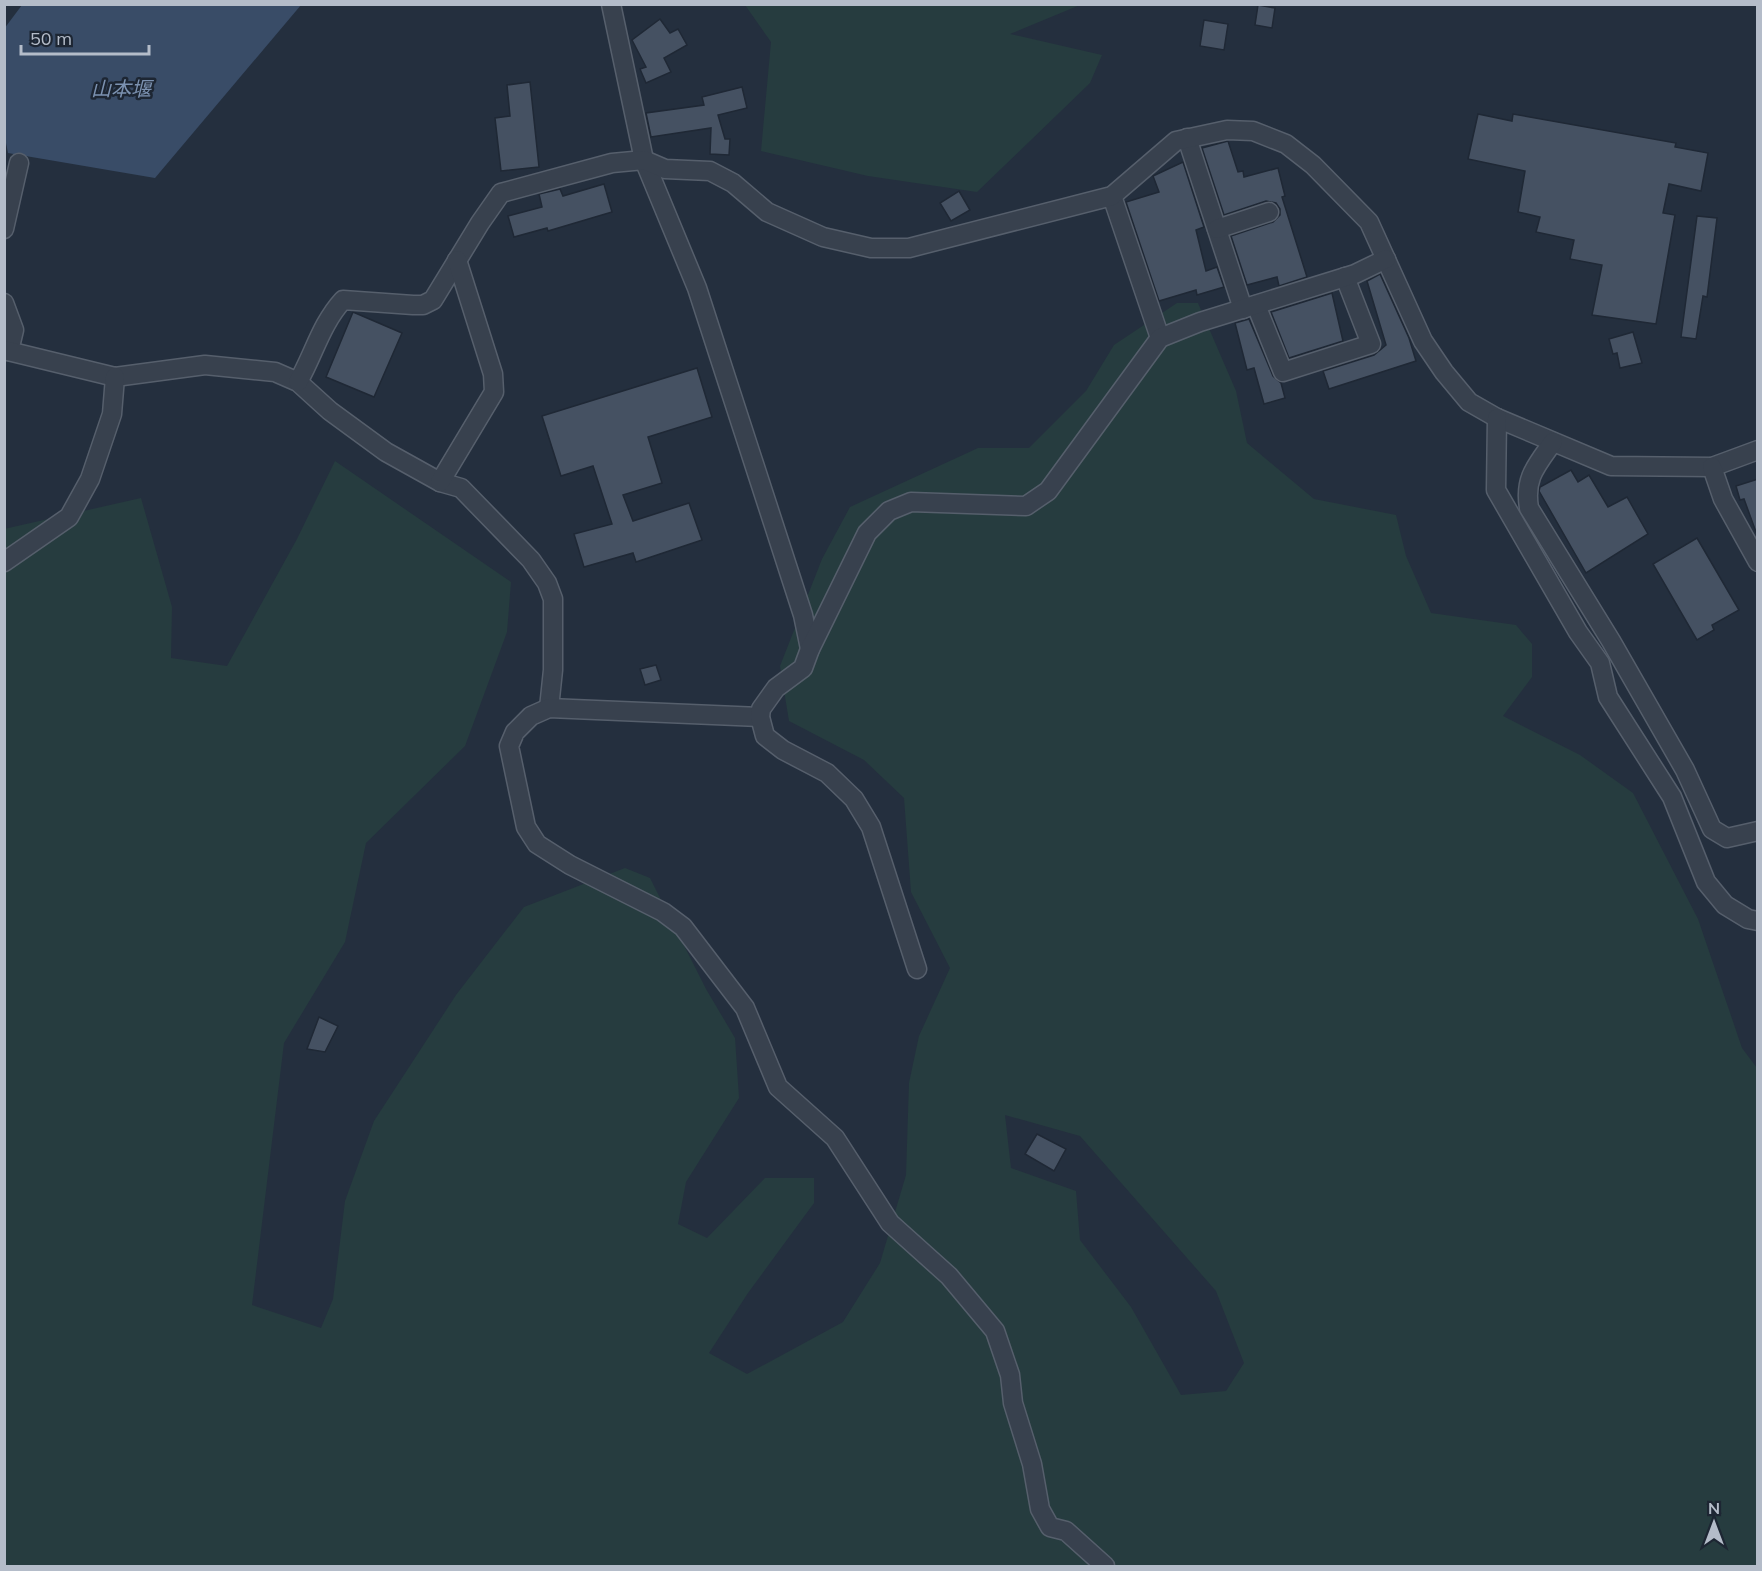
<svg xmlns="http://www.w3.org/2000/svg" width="1762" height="1571" font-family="Mulish,'Noto Sans JP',sans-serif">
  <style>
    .green { fill: #263c3f; fill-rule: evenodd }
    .water { fill: #394c67 }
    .building { fill: #455162; stroke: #1f2835; stroke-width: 1.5 }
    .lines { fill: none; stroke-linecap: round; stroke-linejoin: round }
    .minor-casing { stroke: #565f6c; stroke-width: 21 }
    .minor { stroke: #38414e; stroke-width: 18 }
    .labels { text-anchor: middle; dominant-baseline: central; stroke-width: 5; stroke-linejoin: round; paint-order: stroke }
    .water-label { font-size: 20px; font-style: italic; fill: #7c92b1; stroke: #1d2633 }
  </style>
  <rect width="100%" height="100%" fill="#242f3e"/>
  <g class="green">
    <polygon points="745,5 1080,5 1010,34 1102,55 1090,83 977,192 868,176 761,151 771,42"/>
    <path d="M 1177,303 L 1198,303 L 1236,391 L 1247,443 L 1314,499 L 1396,515 L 1406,556 L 1431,613 L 1516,625 L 1532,644 L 1532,677 L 1503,716 L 1580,755 L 1633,793 L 1698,919 L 1742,1048 L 1757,1068 L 1757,1566 L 5,1566 L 4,529 L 141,498 L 172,607 L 171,658 L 227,666 L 297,539 L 335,461 L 511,582 L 507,632 L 465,746 L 366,843 L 345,942 L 284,1043 L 252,1305 L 321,1328 L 333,1299 L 345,1201 L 374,1121 L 456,995 L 524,907 L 625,868 L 650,878 L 706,989 L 735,1038 L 739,1098 L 686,1182 L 678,1224 L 707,1238 L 765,1178 L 814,1178 L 814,1203 L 748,1293 L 709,1353 L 747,1374 L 843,1322 L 880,1263 L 906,1175 L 909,1083 L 919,1036 L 950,968 L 911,892 L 904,798 L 864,760 L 789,721 L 780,666 L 822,559 L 850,507 L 978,448 L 1029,448 L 1086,391 L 1114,345 ZM 1005,1115 L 1080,1136 L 1216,1291 L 1244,1363 L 1226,1391 L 1181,1395 L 1131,1307 L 1080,1240 L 1076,1191 L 1011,1168 Z"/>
  </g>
  <polygon class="water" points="22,5 301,5 155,178 8,153 4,133 4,29"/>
  <g class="building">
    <polygon points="1258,5 1275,8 1272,28 1255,25"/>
    <polygon points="660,19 670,33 678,29 687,45 664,58 671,72 646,83 640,69 646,67 632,40"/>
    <polygon points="1204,20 1228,24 1224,50 1200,46"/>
    <polygon points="530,82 539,167 501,171 495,118 510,116 507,85"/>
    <polygon points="742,87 747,108 718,115 725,139 730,139 729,155 710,154 711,128 651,137 646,113 704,105 702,97"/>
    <polygon points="1478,114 1512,121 1513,114 1676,143 1675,147 1708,153 1701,191 1669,184 1663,213 1675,215 1656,324 1592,315 1602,265 1570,259 1574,240 1536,232 1540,217 1518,212 1525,171 1468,159"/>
    <polygon points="1228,141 1238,172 1243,171 1244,177 1278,168 1285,196 1282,197 1307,277 1279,286 1277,277 1247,285 1231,236 1273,222 1280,215 1280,209 1276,203 1266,201 1224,215 1202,148"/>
    <polygon points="1183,162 1204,227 1196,230 1206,271 1217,267 1224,287 1197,295 1196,290 1159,301 1126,202 1159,192 1153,176"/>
    <polygon points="604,184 612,212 548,231 547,228 514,237 508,216 542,207 539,194 560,189 563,196"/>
    <polygon points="959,191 970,210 951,221 940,203"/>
    <polygon points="1697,216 1717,218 1707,297 1703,296 1696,339 1681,337"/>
    <polygon points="1380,274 1409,338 1416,361 1329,389 1323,371 1374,355 1386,345 1367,281"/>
    <polygon points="1332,293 1343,341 1289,358 1271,312"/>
    <polygon points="353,312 402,333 374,397 326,377"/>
    <polygon points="1249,319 1273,376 1281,383 1285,398 1264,404 1254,368 1247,370 1235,323"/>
    <polygon points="1633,332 1642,363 1620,368 1617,353 1613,354 1609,339"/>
    <polygon points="697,368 712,417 648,437 662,483 623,495 633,521 689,503 702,540 636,562 633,553 584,567 574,534 612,524 593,466 561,476 542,416"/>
    <polygon points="1571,470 1578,482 1589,475 1608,507 1627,497 1648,534 1586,573 1539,491 1540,487"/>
    <polygon points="1758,479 1758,531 1756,532 1744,499 1740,500 1736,486"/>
    <polygon points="1697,538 1739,610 1712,625 1714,630 1697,640 1653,564"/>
    <polygon points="656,665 661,680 645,685 640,669"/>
    <polygon points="319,1017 338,1026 325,1052 307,1049"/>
    <polygon points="1037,1134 1066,1149 1054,1171 1025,1154"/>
  </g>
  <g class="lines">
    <defs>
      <g id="minor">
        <polyline points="611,4 644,160 697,288 803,615 810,649"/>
        <polyline points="1187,138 1243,309"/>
        <polyline points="1112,196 1160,338"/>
        <polyline points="4,229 19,163"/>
        <polyline points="1217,229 1269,212"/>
        <polyline points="4,303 14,330 9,351"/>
        <polyline points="1256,305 1283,372 1371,344 1345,277"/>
        <polyline points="4,350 115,377 205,365 275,372 298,382 330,411 386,452 440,482 461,488 531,560 547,583 553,599 553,670 549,708"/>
        <path d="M 298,382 C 314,354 321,324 343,300 L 413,305 L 423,305 L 433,300 L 480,223 L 501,193 L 612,163 L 644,160 L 665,169 L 710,171 L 733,183 L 767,212 L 823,237 L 871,248 L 909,248 L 1112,196 L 1176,141 L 1227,130 L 1253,131 L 1286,144 L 1313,165 L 1369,222 L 1423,341 L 1444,372 L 1469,402 L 1497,418 L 1611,466 L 1712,467 L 1758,450"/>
        <polyline points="1497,418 1496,490 1578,632 1600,663 1608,697 1672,797 1706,882 1725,905 1748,919 1758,921"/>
        <path d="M 1553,442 C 1536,466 1524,478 1529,508 L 1611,641 L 1685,770 L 1712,829 L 1727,838 L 1758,831"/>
        <polyline points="1712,467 1723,499 1758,562"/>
        <polyline points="440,482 494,392 493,374 457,260"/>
        <polyline points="4,562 69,517 90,479 112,414 115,377"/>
        <polyline points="760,717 549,708 531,716 515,732 509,746 526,827 537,844 570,865 663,912 683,927 745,1008 778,1087 835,1138 890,1223 949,1276 995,1331 1010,1375 1013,1403 1032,1464 1040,1509 1050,1527 1066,1531 1105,1566"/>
        <polyline points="917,969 871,827 854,799 827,773 783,750 765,736 760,717 761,709 776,688 803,668 810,649 867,533 889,511 911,502 1026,506 1048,491 1160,338 1200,322 1355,274 1386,259"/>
      </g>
    </defs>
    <use href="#minor" class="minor-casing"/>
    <use href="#minor" class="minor"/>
  </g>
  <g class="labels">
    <g class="water-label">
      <text x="121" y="88">山本堰</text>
    </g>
  </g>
  <rect width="1762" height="1571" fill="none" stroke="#b4bcc9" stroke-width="12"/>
  <g transform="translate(1714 1523)" stroke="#1d2633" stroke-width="4.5" paint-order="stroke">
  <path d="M0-4.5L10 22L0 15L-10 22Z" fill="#b4bcc9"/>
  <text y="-9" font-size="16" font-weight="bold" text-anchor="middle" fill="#b4bcc9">N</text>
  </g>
  <path d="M21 45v9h128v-9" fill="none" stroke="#b4bcc9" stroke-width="3"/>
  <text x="30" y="45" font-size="18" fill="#b4bcc9" stroke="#1d2633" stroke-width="4.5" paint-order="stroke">50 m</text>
</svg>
